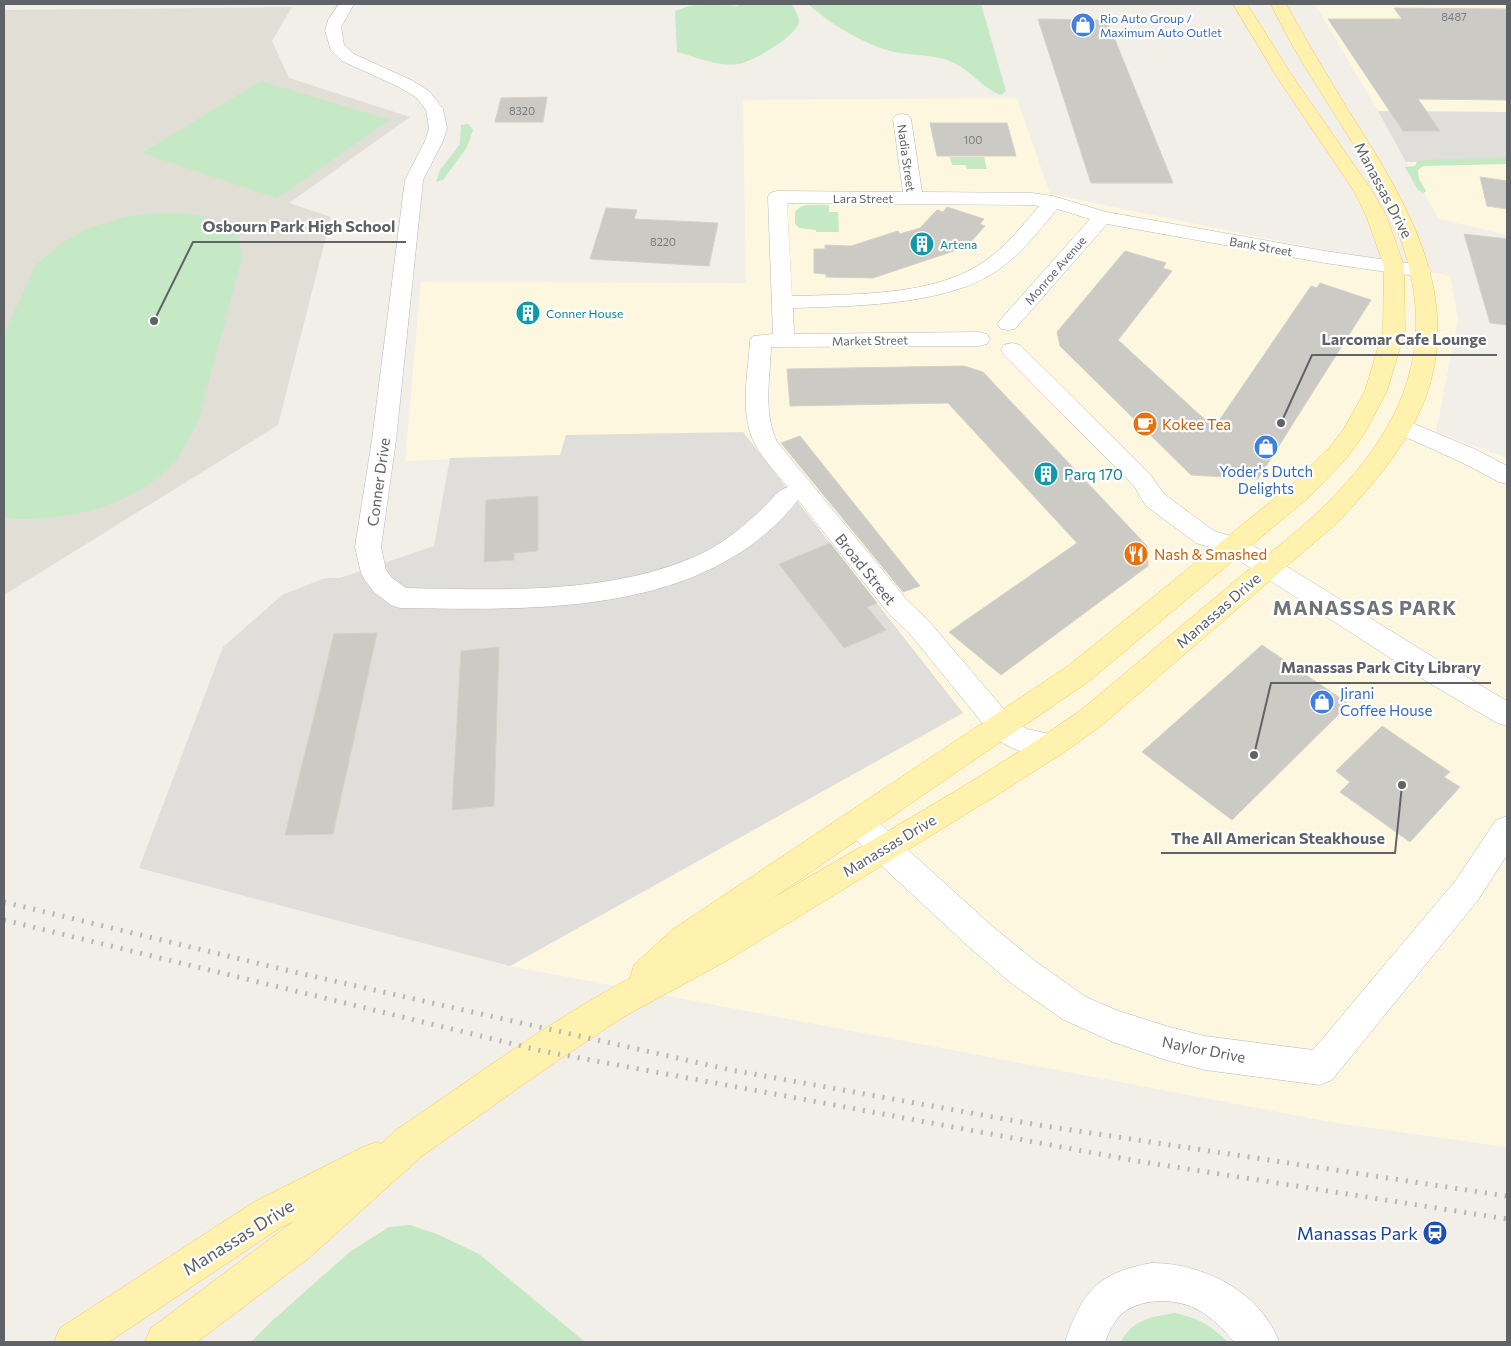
<svg xmlns="http://www.w3.org/2000/svg" width="1511" height="1346" font-family="Commissioner,sans-serif">
  <style>
    .commercial { fill: #fef7e0 }
    .industrial { fill: #e0deda }
    .education { fill: #e1ded6 }
    .green { fill: #c5e8c5 }
    .building { fill: #cccac5; stroke: #d6d1c6 }
    .lines { fill: none; stroke-linecap: round; stroke-linejoin: round }
    .minor-casing { stroke: #b5b8bc; stroke-width: 1 }
    .major-casing { stroke: #f2c960; stroke-width: 1 }
    .minor { fill: #fff; fill-rule: evenodd }
    .major { fill: #fff2af; fill-rule: evenodd }
    .rail { stroke: #b6b7b8; stroke-width: 5; stroke-dasharray: 2 8; stroke-linecap: butt }
    .labels { text-anchor: middle; dominant-baseline: central; stroke-width: 4.5; stroke-linejoin: round; paint-order: stroke }
    .far-number-label { font-size: 11px; fill: #7a7d7f }
    .far-shop-label { font-size: 12px; fill: #366cbe; stroke: #fff; text-anchor: start }
    .far-street-label { font-size: 12px; fill: #5f6368; stroke: #fff }
    .far-culture-label { font-size: 12px; fill: #0d838f; stroke: #fff; text-anchor: start }
    .street-label { font-size: 15px; fill: #5f6368; stroke: #fff }
    .food-label { font-size: 15px; fill: #c56008; stroke: #fff; text-anchor: start }
    .shop-label { font-size: 15px; fill: #366cbe; stroke: #fff }
    .culture-label { font-size: 15px; fill: #0d838f; stroke: #fff; text-anchor: start }
    .near-transit-label { font-size: 18px; fill: #164399; stroke: #fff; text-anchor: end }
    .near-street-label { font-size: 18px; fill: #5f6368; stroke: #fff }
    .district-label { font-size: 20px; font-weight: bold; letter-spacing: 1px; fill: #70757a; stroke: #fff }
    .leader { fill: none; stroke: #5f6368; stroke-width: 2 }
    .callout-dot { fill: #5f6368; stroke: #fff; stroke-width: 2 }
    .callout-label { font-size: 16px; text-anchor: middle; font-weight: bold; fill: #5f6368; stroke: #fff; stroke-width: 4.5; stroke-linejoin: round; paint-order: stroke }
  </style>
  <rect width="100%" height="100%" fill="#f1efe8"/>
  <g class="commercial">
    <polygon points="1315,4 1507,4 1507,112 1378,111"/>
    <polygon points="1017,98 1050,194 1450,276 1458,319 1436,432 1507,458 1507,1147 1336,1123 510,966 963,712 560,455 405,461 421,282 746,283 743,100"/>
    <polygon points="1406,162 1507,163 1507,235 1439,219"/>
  </g>
  <g class="industrial">
    <polygon points="1378,111 1507,112 1507,163 1406,162"/>
    <polygon points="743,432 963,713 510,966 139,868 223,647 282,595 325,578 340,578 434,546 450,458 560,455 566,435"/>
  </g>
  <polygon class="education" points="292,7 272,41 289,78 410,117 289,203 331,217 278,425 4,595 4,10"/>
  <g class="green">
    <path d="M 710,4 L 738,6 L 738,4 L 792,4 C 794,9 799,16 799,21 C 799,35 752,62 738,64 C 719,67 696,57 677,52 L 675,11 L 689,6 Z"/>
    <path d="M 808,4 L 981,4 L 1006,91 L 1001,95 C 983,89 972,71 954,63 C 936,54 913,56 894,52 C 865,45 830,24 808,4 Z"/>
    <polygon points="261,81 390,120 277,198 142,153"/>
    <polygon points="468,124 473,130 467,147 443,180 436,182 440,170 460,144 461,125"/>
    <polygon points="950,157 984,157 987,169 967,169 966,165 952,165"/>
    <polygon points="1507,157 1507,164 1423,166 1418,170 1419,179 1426,191 1424,193 1418,190 1405,167 1415,166 1417,162 1424,160"/>
    <polygon points="806,205 829,205 829,212 838,212 839,232 816,232 816,230 799,228 795,224 795,212 800,207"/>
    <path d="M 154,213 C 185,212 243,215 242,258 L 198,421 C 190,438 181,456 167,469 C 129,509 56,523 4,518 L 4,334 L 36,265 L 62,243 L 89,228 L 124,217 Z"/>
    <polygon points="410,1225 437,1234 479,1254 585,1342 251,1342 274,1319 351,1251 389,1227"/>
    <path d="M 1175,1313 C 1200,1319 1209,1324 1228,1342 L 1121,1342 C 1133,1319 1151,1317 1175,1313 Z"/>
  </g>
  <g class="building">
    <polygon points="1394,8 1507,9 1507,100 1418,99 1440,131 1403,131 1328,19 1402,19"/>
    <polygon points="1038,19 1107,20 1173,183 1091,183"/>
    <polygon points="547,97 543,122 495,122 501,98"/>
    <polygon points="930,123 1007,123 1016,156 937,156"/>
    <polygon points="1480,177 1507,181 1507,209 1487,206"/>
    <polygon points="947,207 984,219 980,224 985,226 966,247 873,278 826,277 826,274 814,273 814,249 825,249 825,245 851,246 898,231 900,234 920,228 937,210 943,212"/>
    <polygon points="606,208 637,210 634,219 718,223 709,266 590,259"/>
    <polygon points="1464,234 1507,239 1507,325 1490,323"/>
    <polygon points="1125,251 1166,263 1163,268 1172,271 1118,340 1214,428 1311,286 1317,288 1320,283 1371,300 1258,479 1191,475 1060,346 1057,332"/>
    <polygon points="964,366 983,372 1147,546 1148,566 1001,675 949,632 1077,543 948,403 790,406 787,369"/>
    <polygon points="800,436 920,586 903,592 781,443"/>
    <polygon points="538,496 538,551 514,553 514,560 484,562 486,500"/>
    <polygon points="830,543 877,603 867,607 886,630 844,648 779,564"/>
    <polygon points="377,633 333,834 285,835 334,634"/>
    <polygon points="1262,645 1349,704 1232,820 1142,752"/>
    <polygon points="499,647 494,806 452,810 461,651"/>
    <polygon points="1382,726 1450,772 1444,777 1460,787 1410,842 1340,792 1350,782 1336,771"/>
  </g>
  <g class="lines">
    <defs>
      <g id="minor">
        <path d="M 339,4 L 354,4 L 341,27 L 344,45 L 354,54 L 411,80 L 429,91 L 443,109 L 447,128 L 443,141 L 423,180 L 396,440 L 381,547 L 386,570 L 392,578 L 406,588 C 502,590 616,595 705,552 C 726,541 748,523 765,506 C 773,499 777,490 788,487 C 777,473 763,460 755,444 C 739,414 748,374 750,341 L 753,336 L 773,334 L 768,197 L 770,193 L 777,191 L 903,192 L 893,119 L 896,115 L 902,114 L 908,115 L 911,119 L 922,192 L 1032,193 L 1053,196 L 1106,212 L 1325,251 L 1421,265 L 1428,267 L 1431,271 L 1428,275 L 1421,277 L 1325,263 L 1107,224 L 1015,329 L 1008,330 L 1001,329 L 997,324 L 1001,319 L 1090,219 L 1057,209 C 1039,231 1021,254 998,270 C 947,306 853,306 793,308 L 794,334 L 979,332 L 987,334 L 990,339 L 987,344 L 979,346 L 771,347 C 770,378 763,413 777,442 L 907,600 L 928,620 L 1012,719 L 1027,729 L 1063,737 L 1067,745 L 1063,753 C 1040,761 1010,751 992,735 L 910,634 L 889,614 L 798,500 C 706,617 534,610 400,608 L 391,605 L 374,592 L 365,580 L 361,573 L 355,547 L 372,440 L 405,180 L 425,141 L 429,128 L 426,110 L 417,98 L 399,87 L 342,61 L 331,50 L 325,31 L 328,20 ZM 787,203 L 1032,205 L 1039,206 C 1022,226 1005,248 982,263 C 931,297 851,294 792,296 Z"/>
        <polygon points="1012,343 1020,345 1150,474 1164,494 1214,531 1244,540 1446,665 1507,701 1507,726 1497,723 1426,681 1226,552 1196,543 1146,506 1134,486 1004,355 1001,350 1004,345"/>
        <polygon points="1400,418 1477,450 1507,466 1507,484 1499,482 1461,462 1392,431 1389,426 1392,421"/>
        <polygon points="859,809 870,813 895,838 992,926 1035,961 1086,997 1116,1010 1166,1026 1205,1036 1313,1050 1456,880 1496,820 1507,816 1507,855 1478,900 1332,1080 1320,1085 1205,1070 1166,1060 1113,1042 1062,1019 1011,983 970,948 873,858 848,831 844,822 848,813"/>
        <path d="M 1152,1263 C 1203,1263 1261,1292 1279,1342 L 1234,1342 C 1224,1330 1214,1319 1200,1311 C 1179,1298 1143,1297 1123,1313 C 1114,1320 1109,1332 1105,1342 L 1065,1342 C 1082,1292 1098,1272 1152,1263 Z"/>
      </g>
      <path id="major" d="M 1233,4 L 1247,4 L 1293,77 L 1372,191 L 1386,215 L 1404,266 L 1405,331 L 1387,391 L 1364,434 L 1346,459 L 1308,498 L 1088,682 L 773,898 C 876,837 983,779 1081,710 C 1134,665 1188,621 1241,576 C 1267,555 1295,534 1319,511 C 1404,429 1441,347 1398,232 C 1367,151 1307,82 1271,4 L 1286,4 C 1305,38 1325,72 1345,105 C 1398,189 1459,280 1430,384 C 1414,439 1374,484 1336,524 L 1101,726 L 1063,753 L 994,797 L 728,960 L 625,1016 L 554,1063 L 422,1156 L 310,1257 L 197,1342 L 145,1342 L 151,1328 L 294,1221 L 280,1228 L 109,1342 L 54,1342 L 60,1328 L 254,1202 L 363,1147 L 376,1142 L 381,1144 L 396,1130 C 473,1078 548,1022 630,978 L 634,965 L 672,930 L 1068,666 L 1290,486 L 1330,447 L 1343,430 L 1365,391 L 1383,331 L 1384,266 L 1366,215 L 1354,191 L 1277,77 Z"/>
    </defs>
    <use href="#minor" class="minor-casing"/>
    <use href="#major" class="major-casing"/>
    <use href="#minor" class="minor"/>
    <use href="#major" class="major"/>
    <g class="rail">
      <polyline points="4,902 294,972 731,1070 1038,1125 1507,1196"/>
      <polyline points="4,920 542,1051 1137,1161 1507,1219"/>
    </g>
  </g>
  <defs>
    <symbol id="shop-disc" viewBox="-11 -11 22 22"><circle r="9.5" fill="#3f7fe0" stroke="#fff"/><path d="M-5-2.5h2.3a2.7 3.5 0 0 1 5.4 0H5L5.5 6h-11ZM-1.5-2.5h3a1.5 2.3 0 0 0-3 0Z" fill="#fff"/></symbol>
    <symbol id="building-disc" viewBox="-11 -11 22 22"><circle r="9.5" fill="#0f9aa8" stroke="#fff"/><path d="M-4-6H4V6H1V3H-1V6H-4ZM-2.5-4.3h1.7v1.8h-1.7ZM.8-4.3h1.7v1.8H.8ZM-2.5-1h1.7V.8h-1.7ZM.8-1h1.7V.8H.8Z" fill="#fff"/></symbol>
    <symbol id="cafe-disc" viewBox="-11 -11 22 22"><circle r="9.5" fill="#e8710a" stroke="#fff"/><path d="M-5.5-4.5H6V0H3Q3 3.5 0 3.5H-2.5Q-5.5 3.5-5.5 0ZM3-3.2v2h1.7v-2ZM-6 4.5H4V6H-6Z" fill="#fff"/></symbol>
    <symbol id="restaurant-disc" viewBox="-11 -11 22 22"><circle r="9.5" fill="#e8710a" stroke="#fff"/><path d="M-5-6h1v4h1v-4h1v4h1v-4h1v5L-1.5 .5V6h-2V.5L-5-1ZM5-6V6H3V1.5H1.5Q1.5-4 5-6Z" fill="#fff"/></symbol>
    <symbol id="station-disc" viewBox="-11 -11 22 22"><circle r="9.5" fill="#1a4fb4" stroke="#fff"/><path d="M-3-6H3Q5-6 5-4V2Q5 4 3 4L4.5 6H3L1.5 4h-3L-3 6H-4.5L-3 4Q-5 4-5 2V-4Q-5-6-3-6ZM-3.5-4v3h7v-3ZM-3.5 1v1.5H-2V1ZM2 1v1.5H3.5V1Z" fill="#fff"/></symbol>
  </defs>
  <g fill-rule="evenodd">
    <use href="#shop-disc" x="1069" y="11" width="28" height="28"/>
    <use href="#building-disc" x="908" y="230" width="28" height="28"/>
    <use href="#building-disc" x="514" y="299" width="28" height="28"/>
    <use href="#cafe-disc" x="1131" y="410" width="28" height="28"/>
    <use href="#shop-disc" x="1252" y="433" width="28" height="28"/>
    <use href="#building-disc" x="1032" y="460" width="28" height="28"/>
    <use href="#restaurant-disc" x="1122" y="540" width="28" height="28"/>
    <use href="#shop-disc" x="1308" y="688" width="28" height="28"/>
    <use href="#station-disc" x="1421" y="1219" width="28" height="28"/>
  </g>
  <g class="labels">
    <g class="far-number-label">
      <text x="1454" y="16">8487</text>
      <text x="522" y="110">8320</text>
      <text x="973" y="139">100</text>
      <text x="663" y="241">8220</text>
    </g>
    <g class="far-shop-label">
      <text x="1100" y="18">Rio Auto Group /<tspan x="1100" dy="14">Maximum Auto Outlet</tspan></text>
    </g>
    <g class="far-street-label">
      <text transform="translate(907 158) rotate(82)">Nadia Street</text>
      <text x="863" y="198">Lara Street</text>
      <text transform="translate(1261 246) rotate(10)">Bank Street</text>
      <text transform="translate(1055 270) rotate(-49)">Monroe Avenue</text>
      <text transform="translate(870 340) rotate(-1)">Market Street</text>
    </g>
    <g class="far-culture-label">
      <text x="940" y="244">Artena</text>
      <text x="546" y="313">Conner House</text>
    </g>
    <g class="street-label">
      <text transform="translate(1384 190) rotate(62)">Manassas Drive</text>
      <text transform="translate(378 482) rotate(-82)">Conner Drive</text>
      <text transform="translate(866 569) rotate(51)">Broad Street</text>
      <text transform="translate(1218 610) rotate(-41)">Manassas Drive</text>
      <text transform="translate(889 845) rotate(-31)">Manassas Drive</text>
      <text transform="translate(1204 1049) rotate(11)">Naylor Drive</text>
    </g>
    <g class="food-label">
      <text x="1162" y="424">Kokee Tea</text>
      <text x="1154" y="554">Nash &amp; Smashed</text>
    </g>
    <g class="shop-label">
      <text x="1266" y="471">Yoder's Dutch<tspan x="1266" dy="17">Delights</tspan></text>
      <text x="1340" y="693" text-anchor="start">Jirani<tspan x="1340" dy="17">Coffee House</tspan></text>
    </g>
    <g class="culture-label">
      <text x="1064" y="474">Parq 170</text>
    </g>
    <g class="near-transit-label">
      <text x="1418" y="1233">Manassas Park</text>
    </g>
    <g class="near-street-label">
      <text transform="translate(238 1237) rotate(-32)">Manassas Drive</text>
    </g>
    <g class="district-label">
      <text x="1365" y="607">MANASSAS PARK</text>
    </g>
  </g>
  <path class="leader" d="M154 321L193 242H406M1281 423L1312 355H1497M1254 755L1271 683H1491M1402 785L1395 853H1161"/>
  <g class="callout-dot">
    <circle cx="154" cy="321" r="5"/>
    <circle cx="1281" cy="423" r="5"/>
    <circle cx="1254" cy="755" r="5"/>
    <circle cx="1402" cy="785" r="5"/>
  </g>
  <g class="callout-label">
    <text x="299" y="232">Osbourn Park High School</text>
    <text x="1404" y="345">Larcomar Cafe Lounge</text>
    <text x="1381" y="673">Manassas Park City Library</text>
    <text x="1278" y="844">The All American Steakhouse</text>
  </g>
  <rect width="1511" height="1346" fill="none" stroke="#5f6368" stroke-width="10"/>
</svg>
